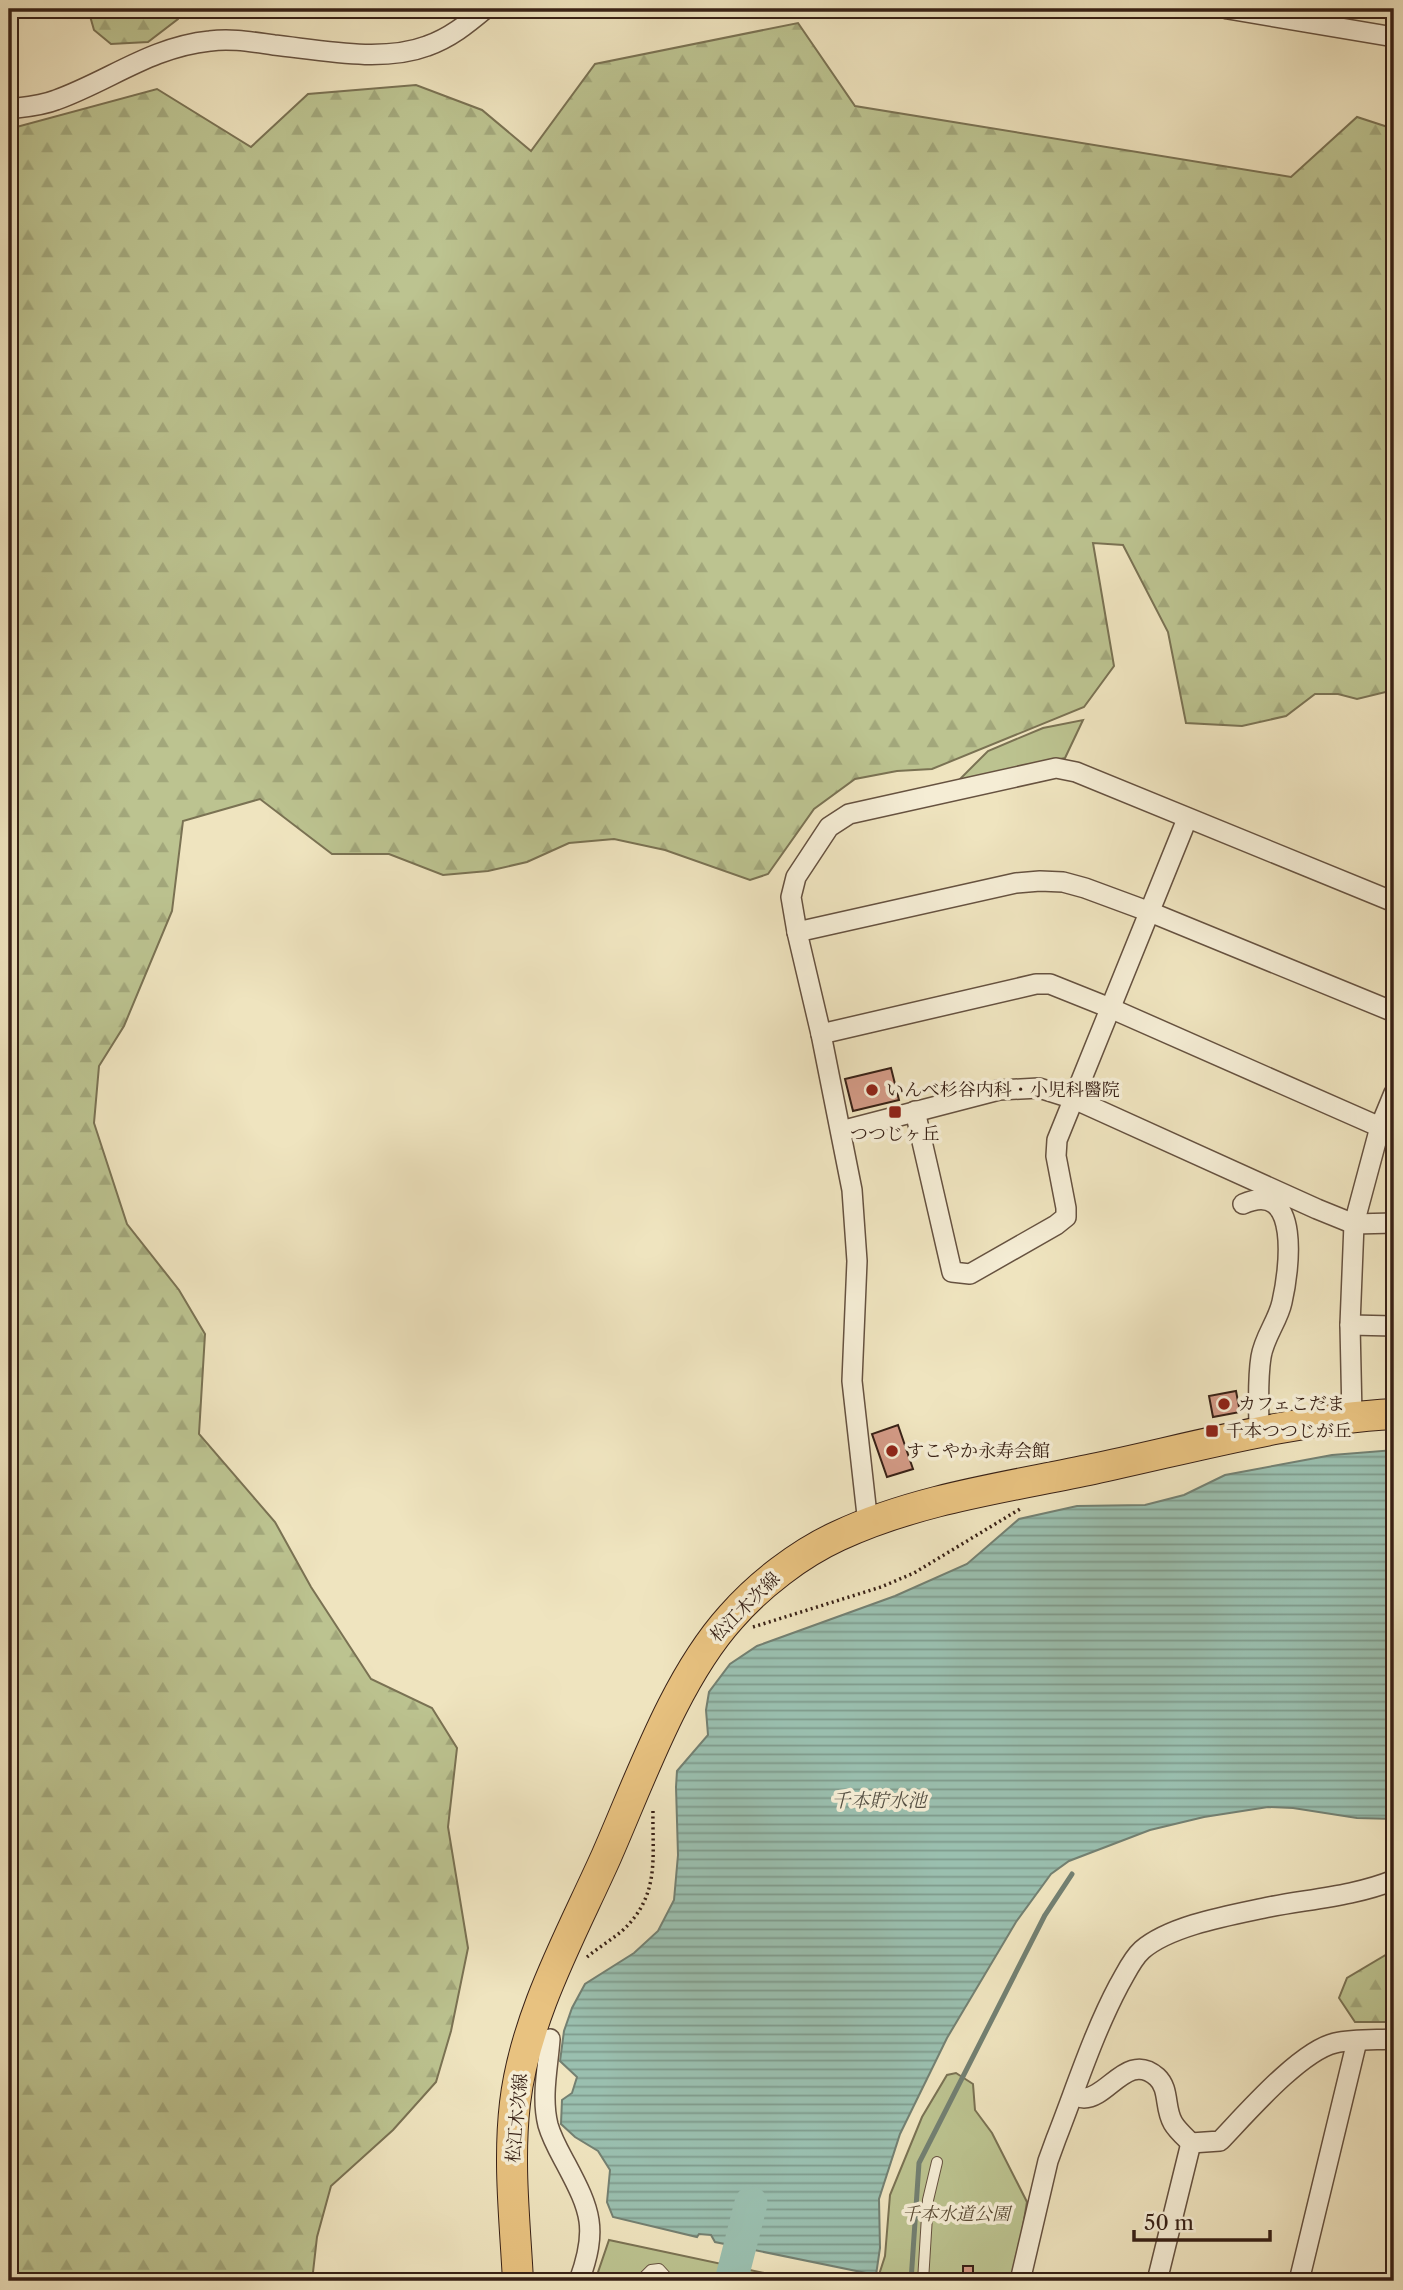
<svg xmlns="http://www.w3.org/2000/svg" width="1403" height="2290" font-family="'Libre Caslon Text','Noto Serif JP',serif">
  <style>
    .forest { fill: url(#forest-firs); stroke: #7a7253; stroke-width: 2 }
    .green { fill: #bcc390; stroke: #7a7253; stroke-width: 2 }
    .water { fill: url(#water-rules); stroke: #738072; stroke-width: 2 }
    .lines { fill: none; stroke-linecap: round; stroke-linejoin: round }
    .stream { stroke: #738072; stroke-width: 5 }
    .river { stroke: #9abfaf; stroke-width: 33 }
    .building { fill: #d49b87; stroke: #382116; stroke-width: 2 }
    .service-casing { stroke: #665240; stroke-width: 12 }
    .minor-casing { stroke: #665240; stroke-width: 22 }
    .primary-casing { stroke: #382116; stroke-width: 32 }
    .path { stroke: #382116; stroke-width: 3.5; stroke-dasharray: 2 3.5; stroke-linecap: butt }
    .service { stroke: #f5edd5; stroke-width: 10 }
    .minor { stroke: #f5edd5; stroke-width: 19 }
    .primary { stroke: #e8c280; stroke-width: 30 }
    .poi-dot { fill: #8f2418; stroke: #f5edd5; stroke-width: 2.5 }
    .labels { text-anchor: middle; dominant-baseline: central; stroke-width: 7; stroke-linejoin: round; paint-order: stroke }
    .poi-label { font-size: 18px; fill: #382116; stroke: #f5edd5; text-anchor: start }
    .street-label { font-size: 18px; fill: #382116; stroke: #f5edd5 }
    .park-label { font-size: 18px; font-style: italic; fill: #594a34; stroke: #f5edd5 }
    .water-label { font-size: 19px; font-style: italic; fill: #555044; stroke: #f5edd5 }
  </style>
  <defs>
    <pattern id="forest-firs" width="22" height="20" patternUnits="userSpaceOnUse" patternTransform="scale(1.75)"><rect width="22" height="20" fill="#bcc390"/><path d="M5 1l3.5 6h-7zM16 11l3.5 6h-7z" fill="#a2a77b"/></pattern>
    <pattern id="water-rules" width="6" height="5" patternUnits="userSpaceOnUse" patternTransform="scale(1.75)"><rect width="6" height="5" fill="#9abfaf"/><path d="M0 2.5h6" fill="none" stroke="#7f9b8d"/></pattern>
  </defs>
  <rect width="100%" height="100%" fill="#efe4bf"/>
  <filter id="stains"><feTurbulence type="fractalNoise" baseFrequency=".00286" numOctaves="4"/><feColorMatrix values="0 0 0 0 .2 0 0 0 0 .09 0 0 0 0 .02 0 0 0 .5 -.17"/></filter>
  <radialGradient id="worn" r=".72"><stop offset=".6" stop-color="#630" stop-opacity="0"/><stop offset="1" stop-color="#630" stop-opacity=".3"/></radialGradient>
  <g class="forest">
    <polygon points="88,9 184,9 178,19 148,42 111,44 94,30"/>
    <polygon points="798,23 855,106 1291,177 1357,117 1394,129 1394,690 1357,699 1338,694 1315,694 1286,716 1242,726 1186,723 1168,632 1123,545 1093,543 1114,666 1084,707 932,769 897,771 855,779 814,809 768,874 750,880 665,850 614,839 569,843 527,862 488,871 443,875 389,854 332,854 260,799 183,821 172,911 124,1026 99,1066 94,1123 127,1224 179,1290 205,1334 199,1434 275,1522 311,1587 371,1679 432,1708 457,1748 448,1827 468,1948 451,2031 436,2082 393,2130 331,2186 317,2237 312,2281 9,2281 9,129 157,89 251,147 308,94 416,85 482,110 531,151 595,64"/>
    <polygon points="1394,1950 1394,2022 1355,2022 1339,1998 1347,1978"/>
  </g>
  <g class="green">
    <polygon points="1083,720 1065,758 959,780 988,751 1043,728"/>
    <polygon points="956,2073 973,2084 975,2110 992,2133 1027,2202 1014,2280 877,2281 885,2256 890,2195 922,2117 947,2075"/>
    <polygon points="609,2240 802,2281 595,2281"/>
  </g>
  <polygon class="water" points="1394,1450 1394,1819 1357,1818 1293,1808 1268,1807 1204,1817 1150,1830 1069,1861 1051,1874 1016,1922 947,2038 900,2134 879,2199 880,2248 876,2275 715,2242 711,2235 699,2234 697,2237 613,2217 607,2202 610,2170 598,2151 575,2137 561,2124 562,2100 572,2093 577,2077 560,2061 564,2031 572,2008 585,1984 634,1953 658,1931 674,1900 678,1855 676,1787 677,1771 708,1735 706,1710 709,1692 730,1664 757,1646 895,1596 967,1564 1019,1519 1077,1506 1145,1505 1184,1495 1225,1475 1332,1455"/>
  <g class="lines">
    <polyline class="stream" points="911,2281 919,2163 1045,1915 1072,1874"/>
    <polyline class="river" points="731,2281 751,2203"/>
  </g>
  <g class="building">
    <polygon points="891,1068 899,1100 853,1111 845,1079"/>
    <polygon points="1236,1391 1240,1412 1213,1417 1209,1396"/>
    <polygon points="898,1425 913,1469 887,1477 872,1434"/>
    <rect x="963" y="2266" width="10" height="10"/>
  </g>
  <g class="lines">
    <defs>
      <g id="service">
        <polyline points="640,2281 651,2270 659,2269 670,2281"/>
        <polyline points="923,2281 928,2200 937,2162"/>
      </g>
      <g id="minor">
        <polyline points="1228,9 1394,37"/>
        <path d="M 9,109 C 24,107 41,106 56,100 C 109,81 151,47 210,41 C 231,38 252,42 274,45 C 320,50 382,63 427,46 C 450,38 467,24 485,9"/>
        <polyline points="797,932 791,897 796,877 829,827 849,814 1056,768 1076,772 1394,902"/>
        <polyline points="821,1034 797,932 1016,883 1040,881 1063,882 1085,888 1150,912 1394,1012"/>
        <polyline points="915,1111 952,1272 970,1274 1056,1225 1066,1217 1066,1208 1056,1156 1057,1140 1187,819"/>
        <polyline points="841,1131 999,1090 1039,1088 1074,1099 1317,1209 1354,1224 1394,1223"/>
        <path d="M 1243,1204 C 1302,1178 1289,1272 1282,1302 C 1278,1321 1264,1337 1261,1357 C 1257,1382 1259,1408 1259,1433"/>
        <polyline points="1350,1325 1394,1326"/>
        <polyline points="1352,1416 1350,1325 1354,1224 1380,1127 1394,1093"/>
        <polyline points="868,1524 852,1381 857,1261 852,1190 821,1034 1036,984 1050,984 1110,1008 1380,1127 1394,1127"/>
        <path d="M 550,2039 C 548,2067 541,2097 548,2125 C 552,2139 559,2151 566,2164 C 591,2211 598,2229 579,2281"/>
        <path d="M 1074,2095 C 1077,2096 1080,2098 1084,2098 C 1108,2098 1128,2051 1157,2077 C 1170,2089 1164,2108 1173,2123 C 1177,2130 1185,2137 1191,2143"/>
        <path d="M 1191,2143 L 1220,2141 C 1245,2115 1300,2051 1335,2043 C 1353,2039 1375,2040 1394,2039"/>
        <path d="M 1020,2281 L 1048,2161 L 1056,2139 C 1076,2088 1093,2034 1119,1985 C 1126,1973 1132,1959 1142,1950 C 1171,1925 1232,1915 1269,1907 C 1310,1899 1355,1896 1394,1880"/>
        <polyline points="1157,2281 1191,2143"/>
        <polyline points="1299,2281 1357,2041"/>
      </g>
      <path id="primary" d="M 518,2281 C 515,2222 508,2162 515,2103 C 525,2017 571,1935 606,1857 C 640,1780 675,1679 731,1617 C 759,1585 799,1554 838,1536 C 917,1499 1008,1487 1093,1469 C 1192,1448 1293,1419 1394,1414"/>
    </defs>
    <use href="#service" class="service-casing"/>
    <use href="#minor" class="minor-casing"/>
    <use href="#primary" class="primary-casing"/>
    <g class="path">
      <polyline points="753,1627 881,1587 914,1573 1020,1509"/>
      <path d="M 587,1957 C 598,1948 611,1940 622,1931 C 661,1895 652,1857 653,1810"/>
    </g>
    <use href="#service" class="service"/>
    <use href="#minor" class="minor"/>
    <use href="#primary" class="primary"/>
  </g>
  <g class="poi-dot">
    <circle cx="872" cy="1090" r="7"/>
    <rect x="888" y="1105" width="14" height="14" rx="3.5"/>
    <circle cx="1224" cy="1404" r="7"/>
    <rect x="1205" y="1424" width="14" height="14" rx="3.5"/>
    <circle cx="892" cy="1451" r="7"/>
  </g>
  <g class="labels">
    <g class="poi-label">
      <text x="886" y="1090">いんべ杉谷内科・小児科醫院</text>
      <text x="895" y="1134" text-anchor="middle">つつじヶ丘</text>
      <text x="1238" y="1404">カフェこだま</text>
      <text x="1226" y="1431">千本つつじが丘</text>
      <text x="906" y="1451">すこやか永寿会館</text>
    </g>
    <g class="street-label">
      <text transform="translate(745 1607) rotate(-45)">松江木次線</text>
      <text transform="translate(517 2118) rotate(-85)">松江木次線</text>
    </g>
    <g class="park-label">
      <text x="956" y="2214">千本水道公園</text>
    </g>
    <g class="water-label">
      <text x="879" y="1800">千本貯水池</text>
    </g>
  </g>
  <rect width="1403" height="2290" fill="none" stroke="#efe4bf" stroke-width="35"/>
  <rect x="10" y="10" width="1382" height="2269" fill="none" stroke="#382116" stroke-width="3.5"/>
  <rect x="18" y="18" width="1368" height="2255" fill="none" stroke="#382116" stroke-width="2"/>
  <path d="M1134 2230v10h136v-10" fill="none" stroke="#382116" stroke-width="3.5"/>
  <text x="1144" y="2230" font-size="21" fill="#382116" stroke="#f5edd5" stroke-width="5" paint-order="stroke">50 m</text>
  <rect width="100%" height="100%" filter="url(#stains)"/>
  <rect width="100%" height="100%" fill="url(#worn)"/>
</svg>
